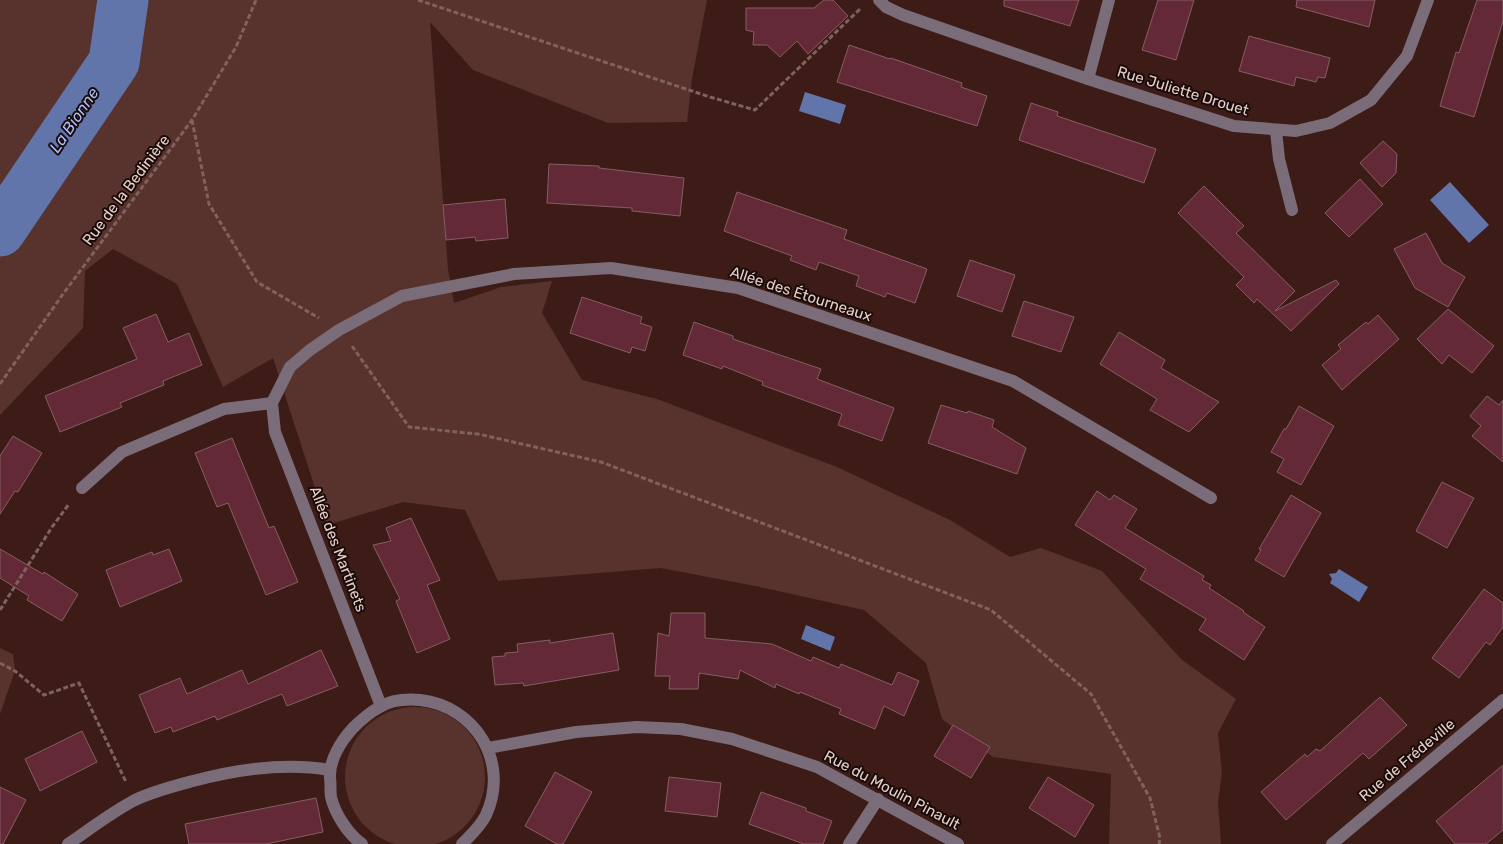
<svg xmlns="http://www.w3.org/2000/svg" width="1503" height="844" font-family="Rubik,sans-serif">
  <style>
    .green { fill: #58322d }
    .water { fill: #6275aa }
    .lines { fill: none; stroke-linecap: round; stroke-linejoin: round }
    .river { stroke: #6275aa; stroke-width: 51 }
    .building { fill: #642936; stroke: #855e64 }
    .path { stroke: #7f625d; stroke-width: 3; stroke-dasharray: 5 2.5; stroke-linecap: butt }
    .minor { stroke: #7a6d79; stroke-width: 12 }
    .labels { text-anchor: middle; dominant-baseline: central; stroke-width: 4; stroke-linejoin: round; paint-order: stroke }
    .street-label { font-size: 15px; fill: #e5ceca; stroke: #1a0b09 }
    .water-label { font-size: 16px; font-style: italic; fill: #a9bffe; stroke: #1a0b09 }
  </style>
  <rect width="100%" height="100%" fill="#3d1c17"/>
  <g class="green">
    <polygon points="0,0 707,0 692,79 687,122 608,123 473,70 430,22 448,269 454,303 501,287 552,281 542,313 582,380 657,399 837,467 950,520 1010,557 1041,548 1102,571 1181,659 1236,699 1218,733 1222,772 1218,802 1221,844 1109,844 1111,774 993,757 942,719 926,663 864,610 760,587 661,568 498,581 465,510 403,502 327,525 273,358 223,387 177,284 113,249 85,271 83,328 0,415"/>
    <polygon points="0,648 13,654 15,671 0,714"/>
    <circle cx="415" cy="777" r="70"/>
  </g>
  <g class="water">
    <polygon points="805,92 846,105 840,124 799,111"/>
    <polygon points="1450,182 1489,225 1469,243 1430,200"/>
    <polygon points="1339,569 1368,587 1359,602 1330,583 1332,579 1329,574 1336,573"/>
    <polygon points="806,625 835,637 830,651 801,639"/>
  </g>
  <g class="lines">
    <polyline class="river" points="0,231 114,62 123,0"/>
  </g>
  <g class="building">
    <polygon points="824,0 833,0 848,16 808,54 797,41 780,57 767,45 753,45 754,32 746,30 746,8 814,8"/>
    <polygon points="1004,0 1079,0 1070,26 1004,6"/>
    <polygon points="1158,0 1194,0 1176,60 1142,50"/>
    <polygon points="1297,0 1375,0 1369,27 1296,7"/>
    <polygon points="1477,0 1503,0 1503,21 1474,117 1440,106 1456,52 1459,53"/>
    <polygon points="1249,36 1330,58 1325,78 1318,77 1316,82 1296,77 1294,86 1239,71"/>
    <polygon points="849,45 890,59 891,58 962,83 961,87 987,96 977,126 837,82"/>
    <polygon points="1031,103 1058,112 1057,116 1156,149 1144,183 1019,140"/>
    <polygon points="1383,141 1397,154 1396,173 1382,187 1360,163"/>
    <polygon points="549,164 599,166 599,168 684,178 680,216 632,211 632,208 547,203"/>
    <polygon points="1360,179 1383,204 1349,237 1325,213"/>
    <polygon points="1204,186 1244,226 1236,233 1295,291 1275,311 1336,280 1339,284 1291,331 1257,299 1254,303 1236,285 1244,277 1178,213"/>
    <polygon points="737,192 847,230 844,239 927,269 915,303 887,293 885,297 856,286 859,276 819,262 816,270 790,260 792,256 724,231"/>
    <polygon points="505,199 508,238 476,241 475,237 446,240 443,205"/>
    <polygon points="1426,233 1442,263 1465,277 1448,307 1415,288 1394,249"/>
    <polygon points="970,260 1015,275 1002,312 957,296"/>
    <polygon points="582,297 642,317 640,323 652,327 645,351 632,347 630,353 570,333"/>
    <polygon points="1024,301 1074,317 1061,352 1012,336"/>
    <polygon points="1448,309 1494,346 1472,373 1449,355 1442,364 1417,339"/>
    <polygon points="156,314 168,342 189,333 202,365 163,381 164,385 120,403 122,407 60,432 45,396 137,359 123,328"/>
    <polygon points="1378,315 1399,339 1342,390 1322,365 1341,349 1338,345 1366,322 1368,324"/>
    <polygon points="694,322 733,336 733,339 821,369 817,379 894,408 882,441 838,425 842,414 762,385 763,382 723,366 722,369 683,355"/>
    <polygon points="1119,332 1165,360 1161,368 1219,402 1189,432 1150,410 1157,399 1100,364"/>
    <polygon points="1487,396 1499,405 1503,400 1503,462 1472,436 1481,426 1470,416"/>
    <polygon points="941,405 967,413 968,411 994,420 992,427 1026,448 1017,474 928,443"/>
    <polygon points="1299,406 1334,426 1301,485 1277,472 1284,459 1271,452 1284,429 1286,429"/>
    <polygon points="13,436 42,453 18,492 15,491 0,514 0,456"/>
    <polygon points="232,438 269,528 274,526 298,582 266,595 228,503 217,507 195,453"/>
    <polygon points="1442,482 1474,498 1447,548 1416,531"/>
    <polygon points="1097,491 1110,500 1114,495 1137,509 1125,528 1204,576 1202,580 1211,585 1209,588 1244,611 1243,612 1265,627 1244,660 1199,630 1206,619 1140,579 1146,569 1075,525"/>
    <polygon points="1291,495 1321,513 1284,577 1255,560 1261,550 1259,549"/>
    <polygon points="411,518 440,580 427,585 450,639 417,653 396,601 400,599 373,545 391,541 386,528"/>
    <polygon points="0,549 43,574 44,572 78,594 62,621 27,600 29,596 0,578"/>
    <polygon points="169,549 182,581 120,607 106,570 152,552 153,555"/>
    <polygon points="1484,589 1503,603 1503,627 1490,645 1486,642 1459,678 1432,658"/>
    <polygon points="671,613 705,613 705,638 772,644 811,661 813,657 839,668 841,664 892,685 898,672 919,681 904,716 884,706 875,729 839,714 841,709 800,692 799,694 776,684 775,688 740,670 738,679 699,673 698,689 669,689 670,676 655,676 658,633 669,636"/>
    <polygon points="613,633 619,670 524,686 523,683 495,685 492,657 505,656 505,653 518,652 517,644 550,640 550,643"/>
    <polygon points="321,650 338,686 287,706 282,694 217,720 215,716 173,732 171,727 155,733 139,695 180,678 187,694 242,670 248,684"/>
    <polygon points="1380,697 1407,725 1369,759 1363,753 1286,820 1261,792 1305,754 1307,757 1316,749 1320,751"/>
    <polygon points="953,725 990,747 971,778 934,756"/>
    <polygon points="82,731 97,762 40,791 25,759"/>
    <polygon points="1503,765 1503,830 1486,844 1455,844 1436,821"/>
    <polygon points="555,772 592,792 563,844 557,844 525,826"/>
    <polygon points="669,777 721,783 717,817 665,811"/>
    <polygon points="1048,777 1094,805 1075,837 1029,808"/>
    <polygon points="0,787 26,800 3,844 0,844"/>
    <polygon points="761,792 806,808 806,811 832,821 823,844 804,844 749,824"/>
    <polygon points="316,798 323,832 266,844 189,844 185,824"/>
  </g>
  <g class="lines">
    <g class="path">
      <polyline points="418,0 710,97 755,110 861,8"/>
      <polyline points="192,120 209,204 257,282 319,318"/>
      <polyline points="352,346 409,427 478,434 601,462 991,610 1091,694 1150,798 1160,838 1159,844"/>
      <polyline points="0,384 63,294 192,120 236,47 256,0"/>
      <polyline points="0,610 52,527 69,504"/>
      <polyline points="0,663 15,671 44,695 79,683 126,782"/>
    </g>
    <g class="minor">
      <polyline points="879,0 886,7 903,15 1088,79 1234,126 1296,131 1330,123 1371,100 1407,56 1428,0"/>
      <polyline points="1088,79 1109,0"/>
      <polyline points="1276,131 1279,159 1292,210"/>
      <polyline points="272,403 275,432 381,706"/>
      <polyline points="82,488 122,452 224,409 272,403 290,367 310,350 339,330 402,296 514,274 611,268 738,288 1013,381 1211,498"/>
      <polyline points="488,748 576,732 637,727 681,729 732,739 817,767 958,844"/>
      <path d="M 68,844 C 90,829 112,812 135,800 C 154,791 174,786 193,781 C 238,769 284,762 330,770"/>
      <path d="M 362,844 C 348,834 335,814 331,797 C 330,791 331,784 330,778 C 329,760 341,741 353,728 C 361,720 370,712 380,707 C 391,700 408,699 420,700 C 476,706 510,763 486,815 C 481,826 470,836 462,844"/>
      <polyline points="849,844 878,799"/>
      <polyline points="1332,844 1503,700"/>
    </g>
  </g>
  <g class="labels">
    <g class="street-label">
      <text transform="translate(1183 91) rotate(17)">Rue Juliette Drouet</text>
      <text transform="translate(126 190) rotate(-53)">Rue de la Bedinière</text>
      <text transform="translate(801 294) rotate(18)">Allée des Étourneaux</text>
      <text transform="translate(338 549) rotate(69)">Allée des Martinets</text>
      <text transform="translate(1407 760) rotate(-40)">Rue de Frédeville</text>
      <text transform="translate(892 790) rotate(28)">Rue du Moulin Pinault</text>
    </g>
    <g class="water-label">
      <text transform="translate(74 120) rotate(-56)">La Bionne</text>
    </g>
  </g>
</svg>
